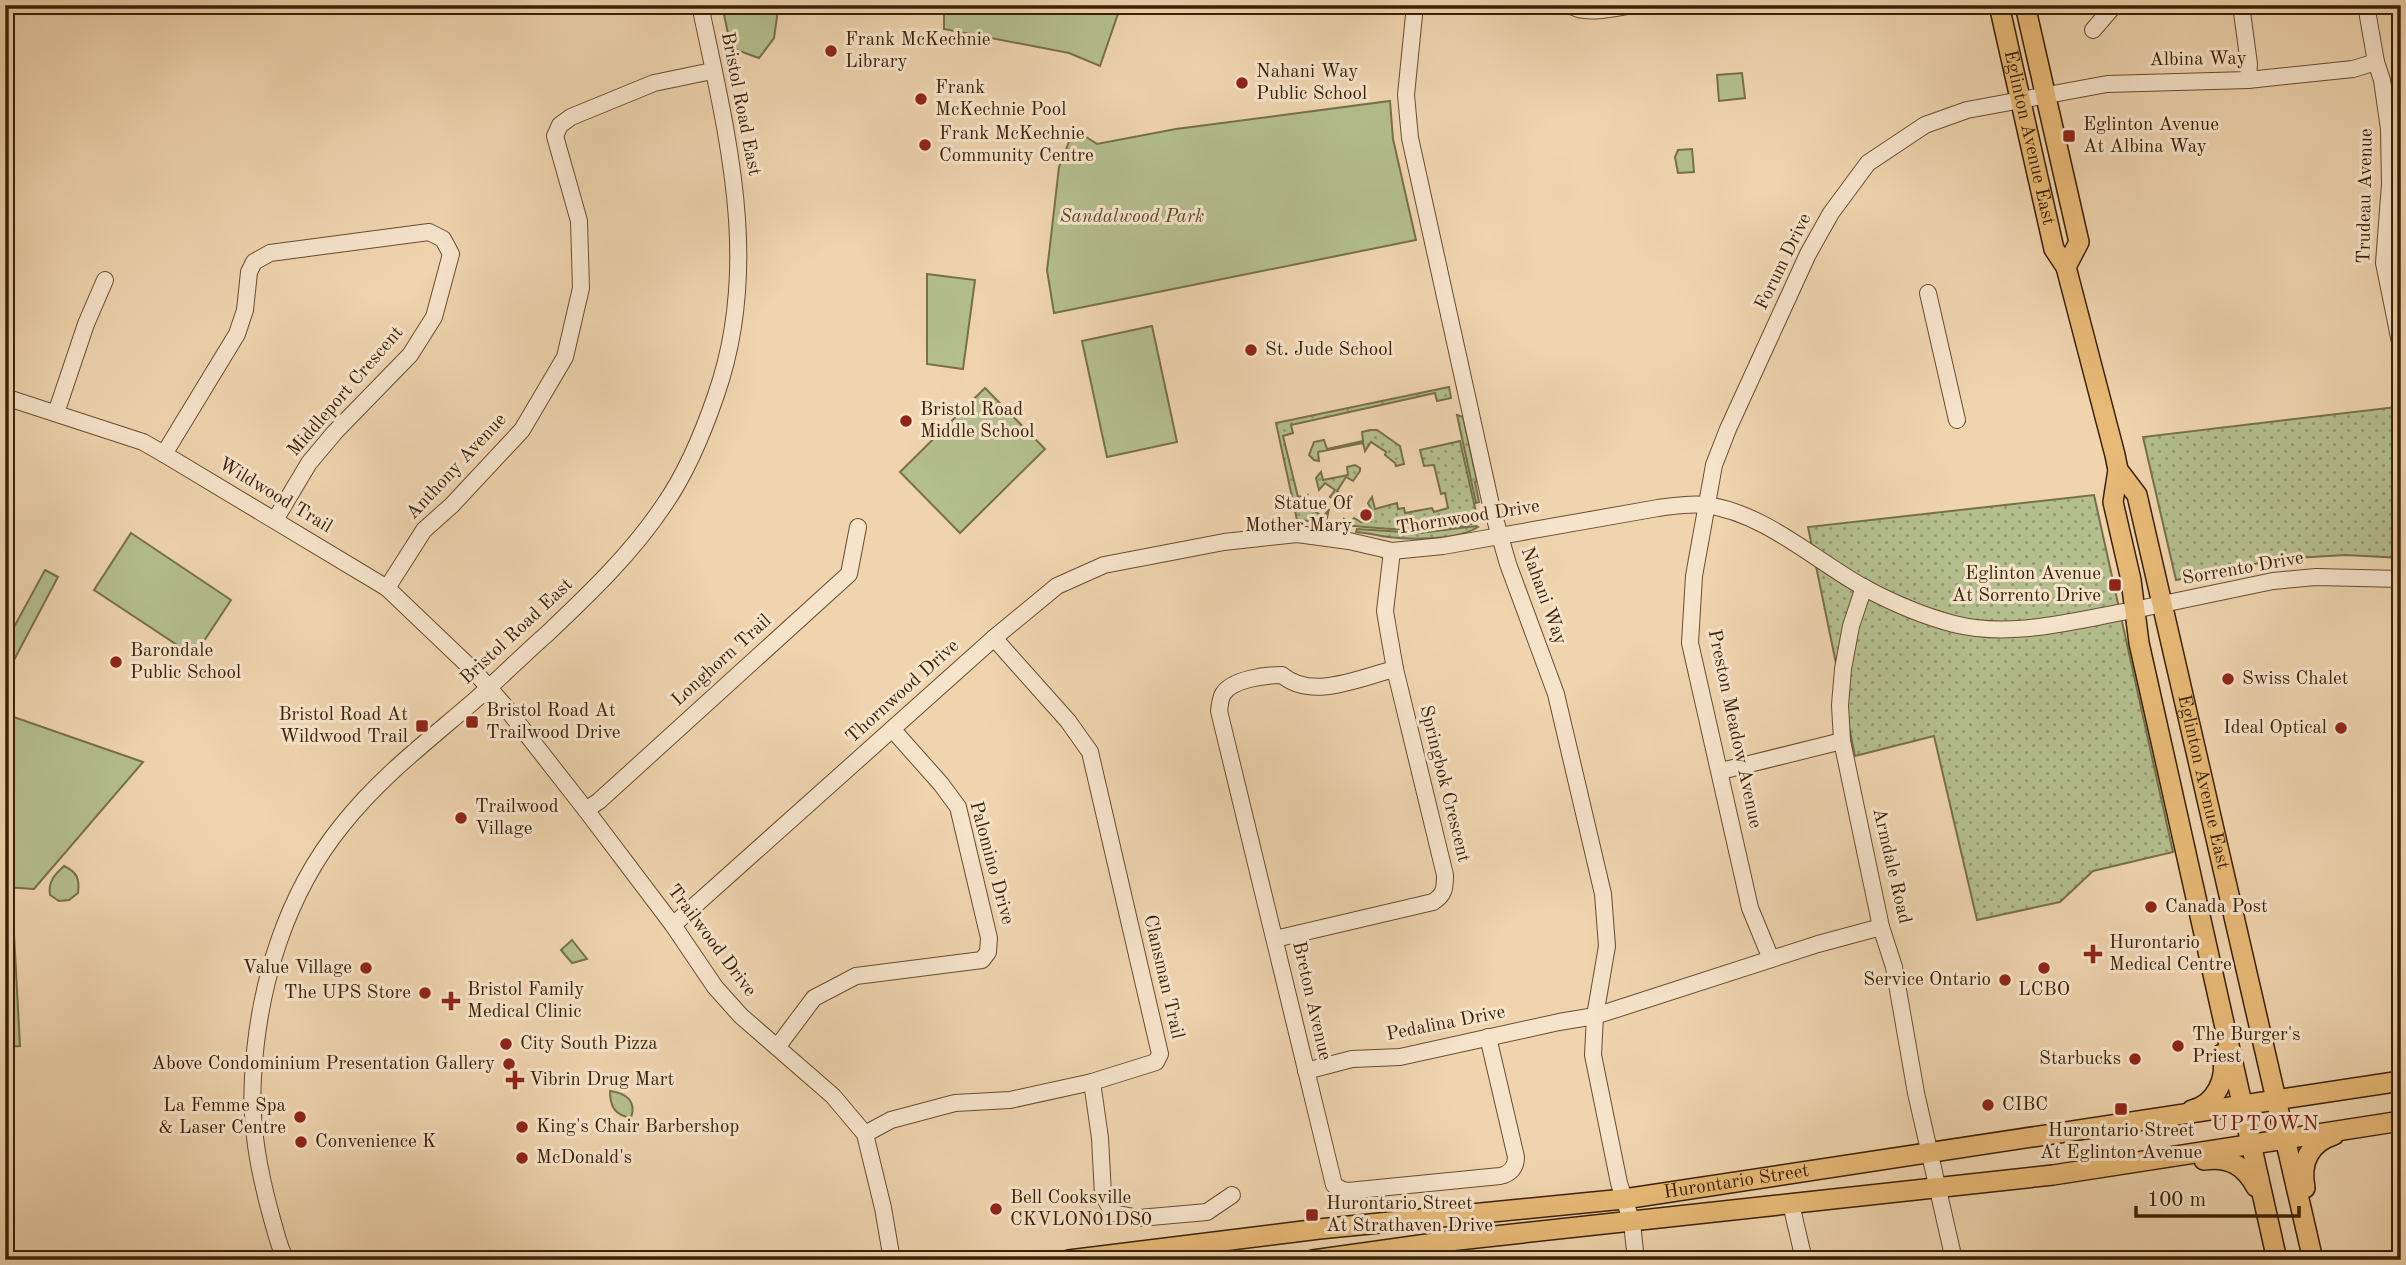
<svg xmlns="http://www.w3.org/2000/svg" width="2406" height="1265" font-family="'Old Standard TT',serif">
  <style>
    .grass { fill: url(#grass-dots); stroke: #77704a; stroke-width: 2 }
    .park { fill: #b4be8e; stroke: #77704a; stroke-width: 2 }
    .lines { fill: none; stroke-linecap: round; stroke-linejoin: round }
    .minor-casing { stroke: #674e2f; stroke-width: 18 }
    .major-casing { stroke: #3a2105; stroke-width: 22 }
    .minor { stroke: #f5e3ca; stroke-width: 16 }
    .major { stroke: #e8ba77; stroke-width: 19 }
    .poi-dot { fill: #8f2418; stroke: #f5e3ca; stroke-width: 2.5 }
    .labels { text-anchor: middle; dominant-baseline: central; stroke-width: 6; stroke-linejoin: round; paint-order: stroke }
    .poi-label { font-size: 19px; fill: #3a2105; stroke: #f5e3ca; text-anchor: start }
    .street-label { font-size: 19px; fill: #3a2105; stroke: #f5e3ca }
    .park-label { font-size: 19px; font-style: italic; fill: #584827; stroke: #f5e3ca }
    .neighbourhood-label { font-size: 21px; letter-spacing: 2px; fill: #7a1f14; stroke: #f5e3ca }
  </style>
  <defs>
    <pattern id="grass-dots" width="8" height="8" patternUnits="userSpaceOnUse" patternTransform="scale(1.75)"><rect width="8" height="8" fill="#b4be8e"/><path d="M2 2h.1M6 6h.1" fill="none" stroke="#939a72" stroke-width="1.8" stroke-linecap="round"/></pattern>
  </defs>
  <rect width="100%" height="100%" fill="#efd4ae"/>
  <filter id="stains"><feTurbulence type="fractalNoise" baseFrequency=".00286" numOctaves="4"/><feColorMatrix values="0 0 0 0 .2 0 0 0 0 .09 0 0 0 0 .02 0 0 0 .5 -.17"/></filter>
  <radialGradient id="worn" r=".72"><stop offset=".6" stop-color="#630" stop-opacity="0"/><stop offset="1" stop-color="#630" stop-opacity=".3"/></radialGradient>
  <g class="grass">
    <polygon points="1449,387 1451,398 1437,401 1435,393 1291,425 1293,433 1283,436 1298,497 1307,495 1302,502 1323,517 1329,509 1326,522 1297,520 1276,423"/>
    <polygon points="2396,407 2401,428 2401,558 2346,555 2279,559 2176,580 2143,437"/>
    <polygon points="1457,415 1463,417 1477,481 1475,482 1479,502 1476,503"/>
    <polygon points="1370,430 1377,430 1400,446 1404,464 1396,466 1395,463 1385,455 1386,452 1371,442 1365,451 1363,443 1318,452 1319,461 1314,460 1309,455 1314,442 1324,440 1327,449 1363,441 1362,432"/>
    <path d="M 1460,441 L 1478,521 C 1449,537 1377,528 1344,525 L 1344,519 L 1350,523 L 1354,518 L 1361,522 L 1371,521 L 1372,511 L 1368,503 L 1372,497 L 1375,509 L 1397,503 L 1398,509 L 1404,508 L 1405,513 L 1432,508 L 1434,512 L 1448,508 L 1445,493 L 1441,494 L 1434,465 L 1424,466 L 1420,450 Z"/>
    <polygon points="1355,465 1360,468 1360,471 1353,481 1346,477 1337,491 1344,496 1338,501 1330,497 1335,490 1325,483 1319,490 1316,478 1321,472 1323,480 1348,475 1347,467"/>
    <polygon points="2094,495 2173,852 2093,871 2060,902 1977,920 1934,736 1855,756 1808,527"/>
    <path d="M 1476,526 L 1478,527 C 1458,540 1411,540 1388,537 C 1378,536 1369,533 1356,532 L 1357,529 L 1420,533 Z"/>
  </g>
  <g class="park">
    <polygon points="722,5 781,5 778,10 774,38 759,58 731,48"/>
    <polygon points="944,5 1121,5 1100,66 1069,53 944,29"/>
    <polygon points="1742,73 1745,98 1719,101 1717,75"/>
    <polygon points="1390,101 1393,139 1416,240 1054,313 1047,270 1049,254 1059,167 1074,129 1097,144 1176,129"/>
    <polygon points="1692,149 1694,172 1678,173 1675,157 1678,150"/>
    <polygon points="927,274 975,280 963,369 927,364"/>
    <polygon points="1152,326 1177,442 1107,457 1082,341"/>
    <polygon points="985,388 1045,449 960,533 900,472"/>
    <polygon points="131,533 231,600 194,656 94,590"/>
    <polygon points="45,570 58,577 5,677 5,625 13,629"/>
    <polygon points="5,714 143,762 34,889 5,887"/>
    <path d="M 64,866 C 77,872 80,879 78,893 L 69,900 L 59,901 L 50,895 C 48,882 54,875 64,866 Z"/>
    <polygon points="5,915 13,915 20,1046 5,1047"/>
    <polygon points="572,940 587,959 572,963 561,950"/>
    <path d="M 610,1091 C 626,1093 637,1101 631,1118 C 615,1115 610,1107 610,1091 Z"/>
  </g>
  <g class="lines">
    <defs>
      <g id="minor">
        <polyline points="1415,5 1406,95 1410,138 1491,505 1508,564 1556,694 1603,894 1607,946 1595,1016 1593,1055 1619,1183 1632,1223 1636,1260"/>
        <path d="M 1570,5 C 1584,16 1616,8 1633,5"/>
        <polyline points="2241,5 2249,64 2248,80"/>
        <polyline points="2366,5 2376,62 2382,80 2389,129 2390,184 2384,263 2401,347"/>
        <polyline points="2093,30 2112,8 2117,5"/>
        <polyline points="1928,293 1957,420"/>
        <polyline points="5,397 143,442 164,454 387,588 475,672 503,704 586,810 673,925 715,987 741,1016 833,1096 865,1134 883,1208 892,1260"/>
        <polyline points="56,413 86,324 105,280"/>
        <polyline points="164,454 237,334 245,310 249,272 254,262 270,253 429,232 443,239 451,254 434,317 410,355 335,432 309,463 275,520"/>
        <polyline points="1864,587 1851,626 1843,669 1840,705 1842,741 1881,927 1894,967 1916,1093 1954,1260"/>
        <polyline points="387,588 424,530 452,505 522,430 565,357 581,288 579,221 555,136 560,125 571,117 654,83 712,71"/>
        <polyline points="2134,610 2273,581 2316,577 2401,579"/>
        <path d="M 1395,669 C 1361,677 1312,701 1282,675 C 1266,675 1232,679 1223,694 C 1220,699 1220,705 1219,711 L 1334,1185 L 1342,1190 L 1348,1191 L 1500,1176 C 1510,1174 1516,1168 1516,1157 L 1488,1037"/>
        <polyline points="1721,771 1842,741"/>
        <polyline points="586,810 599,801 849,574 858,527"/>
        <path d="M 673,925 L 994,638 L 1057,586 L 1104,565 L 1224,542 L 1297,534 L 1349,541 L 1392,551 L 1443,546 L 1658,508 C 1674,506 1690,503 1706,505 C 1765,513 1814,560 1865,588 C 1893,603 1923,616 1954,624 C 2009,638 2068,622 2123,612"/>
        <path d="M 1275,939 L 1433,902 C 1444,895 1445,889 1445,875 L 1395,669 L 1388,629 L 1385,611 L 1392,551"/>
        <polyline points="1771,959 1750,908 1690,643 1694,576 1714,465 1728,429 1808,254 1831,213 1868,163 1925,125 1967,110 2107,84 2248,80 2353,69 2376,62"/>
        <polyline points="778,1046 814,998 856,976 982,960 988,952 989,938 958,807 941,784 893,730"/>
        <polyline points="1306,1071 1352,1059 1400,1057 1559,1022 1595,1016 1818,944 1881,927"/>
        <polyline points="1092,1082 1100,1138 1103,1195 1113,1213 1139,1218 1207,1212 1232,1195"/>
        <polyline points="865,1134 891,1120 955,1103 1010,1100 1092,1082 1156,1062 1160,1054 1090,752 1068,721 994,638"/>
        <polyline points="1791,1204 1804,1260"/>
        <path d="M 286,1260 C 279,1248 276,1232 272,1219 C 259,1172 250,1126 253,1077 C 258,987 285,895 343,824 C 380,777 429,740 474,701 C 499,679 523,655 548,633 C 590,593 632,553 664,505 C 687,472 703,433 716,395 C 762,264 727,135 700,5"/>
      </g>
      <g id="major">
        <path id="s1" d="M 1999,5 L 2054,249 L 2066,267 L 2115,455 L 2118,470 L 2113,502 L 2131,580 L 2139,643 L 2277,1260"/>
        <polyline points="2025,5 2079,242 2066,267"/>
        <path id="s2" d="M 2118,470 L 2137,495 L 2313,1260"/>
        <path d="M 2192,1110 C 2216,1104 2228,1078 2222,1054"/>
        <path d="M 2204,1160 C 2229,1156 2245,1166 2256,1187"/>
        <path d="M 2305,1188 C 2300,1162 2309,1143 2334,1135"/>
        <path id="s3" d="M 1069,1260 L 1319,1229 L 1624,1199 L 2401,1081"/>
        <polyline points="1313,1260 1449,1241 2053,1175 2401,1121"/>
      </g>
    </defs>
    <use href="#minor" class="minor-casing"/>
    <use href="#major" class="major-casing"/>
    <use href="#minor" class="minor"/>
    <use href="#major" class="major"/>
  </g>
  <g class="poi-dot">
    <circle cx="831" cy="51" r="7"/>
    <circle cx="1242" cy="83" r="7"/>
    <circle cx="921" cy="99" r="7"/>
    <rect x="2062" y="129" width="14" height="14" rx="3.5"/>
    <circle cx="925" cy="145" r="7"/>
    <circle cx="1251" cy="350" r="7"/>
    <circle cx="906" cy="421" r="7"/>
    <circle cx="1366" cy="515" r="7"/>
    <rect x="2108" y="578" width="14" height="14" rx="3.5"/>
    <circle cx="116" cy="662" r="7"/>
    <circle cx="2228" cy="679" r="7"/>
    <rect x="465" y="715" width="14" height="14" rx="3.5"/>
    <rect x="415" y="719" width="14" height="14" rx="3.5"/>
    <circle cx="2341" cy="728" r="7"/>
    <circle cx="461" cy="818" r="7"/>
    <circle cx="2151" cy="907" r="7"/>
    <path d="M2089.5 943.5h7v7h7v7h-7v7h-7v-7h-7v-7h7z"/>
    <circle cx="366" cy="968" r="7"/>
    <circle cx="2044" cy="968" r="7"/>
    <circle cx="2005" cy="980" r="7"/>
    <circle cx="425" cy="993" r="7"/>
    <path d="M447.5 990.5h7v7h7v7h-7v7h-7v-7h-7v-7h7z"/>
    <circle cx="506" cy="1044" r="7"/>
    <circle cx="2178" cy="1046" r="7"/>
    <circle cx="2135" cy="1059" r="7"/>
    <circle cx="509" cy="1064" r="7"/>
    <path d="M511.5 1069.5h7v7h7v7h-7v7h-7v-7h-7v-7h7z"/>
    <circle cx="1988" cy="1105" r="7"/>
    <rect x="2114" y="1102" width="14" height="14" rx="3.5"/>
    <circle cx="300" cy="1117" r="7"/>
    <circle cx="522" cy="1127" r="7"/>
    <circle cx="301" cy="1142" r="7"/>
    <circle cx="522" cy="1158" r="7"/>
    <circle cx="996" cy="1209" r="7"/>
    <rect x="1305" y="1208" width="14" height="14" rx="3.5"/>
  </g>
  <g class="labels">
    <g class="poi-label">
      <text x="845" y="40">Frank McKechnie<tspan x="845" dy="22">Library</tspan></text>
      <text x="1256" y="72">Nahani Way<tspan x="1256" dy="22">Public School</tspan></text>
      <text x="935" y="88">Frank<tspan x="935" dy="22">McKechnie Pool</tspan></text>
      <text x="2083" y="125">Eglinton Avenue<tspan x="2083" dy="22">At Albina Way</tspan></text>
      <text x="939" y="134">Frank McKechnie<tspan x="939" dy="22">Community Centre</tspan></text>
      <text x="1265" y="350">St. Jude School</text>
      <text x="920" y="410">Bristol Road<tspan x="920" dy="22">Middle School</tspan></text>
      <text x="1352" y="504" text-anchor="end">Statue Of<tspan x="1352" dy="22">Mother Mary</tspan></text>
      <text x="2101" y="574" text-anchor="end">Eglinton Avenue<tspan x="2101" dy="22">At Sorrento Drive</tspan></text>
      <text x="130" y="651">Barondale<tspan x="130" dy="22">Public School</tspan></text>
      <text x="2242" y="679">Swiss Chalet</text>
      <text x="486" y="711">Bristol Road At<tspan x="486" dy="22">Trailwood Drive</tspan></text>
      <text x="408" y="715" text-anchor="end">Bristol Road At<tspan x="408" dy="22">Wildwood Trail</tspan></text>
      <text x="2327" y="728" text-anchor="end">Ideal Optical</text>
      <text x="475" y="807">Trailwood<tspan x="475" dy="22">Village</tspan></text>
      <text x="2165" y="907">Canada Post</text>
      <text x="2109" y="943">Hurontario<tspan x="2109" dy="22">Medical Centre</tspan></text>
      <text x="352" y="968" text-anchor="end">Value Village</text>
      <text x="1991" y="980" text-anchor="end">Service Ontario</text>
      <text x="467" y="990">Bristol Family<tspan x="467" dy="22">Medical Clinic</tspan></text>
      <text x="2044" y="990" text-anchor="middle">LCBO</text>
      <text x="411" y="993" text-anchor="end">The UPS Store</text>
      <text x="2192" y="1035">The Burger's<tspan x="2192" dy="22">Priest</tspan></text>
      <text x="520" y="1044">City South Pizza</text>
      <text x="2121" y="1059" text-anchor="end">Starbucks</text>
      <text x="495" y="1064" text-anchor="end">Above Condominium Presentation Gallery</text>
      <text x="529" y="1080">Vibrin Drug Mart</text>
      <text x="2002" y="1105">CIBC</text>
      <text x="286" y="1106" text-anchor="end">La Femme Spa<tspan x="286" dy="22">&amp; Laser Centre</tspan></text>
      <text x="536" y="1127">King's Chair Barbershop</text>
      <text x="2121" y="1131" text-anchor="middle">Hurontario Street<tspan x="2121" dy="22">At Eglinton Avenue</tspan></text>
      <text x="315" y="1142">Convenience K</text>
      <text x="536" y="1158">McDonald's</text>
      <text x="1010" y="1198">Bell Cooksville<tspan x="1010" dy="22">CKVLON01DS0</tspan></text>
      <text x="1326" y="1204">Hurontario Street<tspan x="1326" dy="22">At Strathaven Drive</tspan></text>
    </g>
    <g class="street-label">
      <text transform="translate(2198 60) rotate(-1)">Albina Way</text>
      <text transform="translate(740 104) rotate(79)">Bristol Road East</text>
      <text stroke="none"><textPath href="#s1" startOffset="136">Eglinton Avenue East</textPath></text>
      <text transform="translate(2366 196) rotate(-89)">Trudeau Avenue</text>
      <text transform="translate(1784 262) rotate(-64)">Forum Drive</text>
      <text transform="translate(346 392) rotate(-49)">Middleport Crescent</text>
      <text transform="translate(457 467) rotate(-47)">Anthony Avenue</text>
      <text transform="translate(275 496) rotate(31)">Wildwood Trail</text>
      <text transform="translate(1468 518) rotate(-9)">Thornwood Drive</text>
      <text transform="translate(2243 569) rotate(-10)">Sorrento Drive</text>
      <text transform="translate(1543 596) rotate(70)">Nahani Way</text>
      <text transform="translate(517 632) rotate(-43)">Bristol Road East</text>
      <text transform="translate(722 661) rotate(-42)">Longhorn Trail</text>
      <text transform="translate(903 692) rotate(-42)">Thornwood Drive</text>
      <text transform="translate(1734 729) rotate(78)">Preston Meadow Avenue</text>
      <text stroke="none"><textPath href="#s2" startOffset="326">Eglinton Avenue East</textPath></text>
      <text transform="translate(1444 784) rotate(76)">Springbok Crescent</text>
      <text transform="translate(991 863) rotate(75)">Palomino Drive</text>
      <text transform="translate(1891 866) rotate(77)">Armdale Road</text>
      <text transform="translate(711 941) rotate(53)">Trailwood Drive</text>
      <text transform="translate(1163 977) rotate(77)">Clansman Trail</text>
      <text transform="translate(1311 1001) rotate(77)">Breton Avenue</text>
      <text transform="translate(1446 1024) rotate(-11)">Pedalina Drive</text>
      <text stroke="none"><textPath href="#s3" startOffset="672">Hurontario Street</textPath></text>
    </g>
    <g class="park-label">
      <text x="1132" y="217">Sandalwood Park</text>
    </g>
    <g class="neighbourhood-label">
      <text x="2266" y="1124">UPTOWN</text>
    </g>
  </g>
  <rect width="2406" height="1265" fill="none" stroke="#efd4ae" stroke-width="28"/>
  <rect x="7" y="7" width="2392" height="1251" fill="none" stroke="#3a2105" stroke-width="3.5"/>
  <rect x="14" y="14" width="2378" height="1237" fill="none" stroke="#3a2105" stroke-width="2"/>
  <path d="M2136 1206v10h163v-10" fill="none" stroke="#3a2105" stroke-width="3.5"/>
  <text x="2147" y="1206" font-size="21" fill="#3a2105" stroke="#f5e3ca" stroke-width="5" paint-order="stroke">100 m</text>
  <rect width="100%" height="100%" filter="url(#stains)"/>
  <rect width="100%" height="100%" fill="url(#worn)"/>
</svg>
